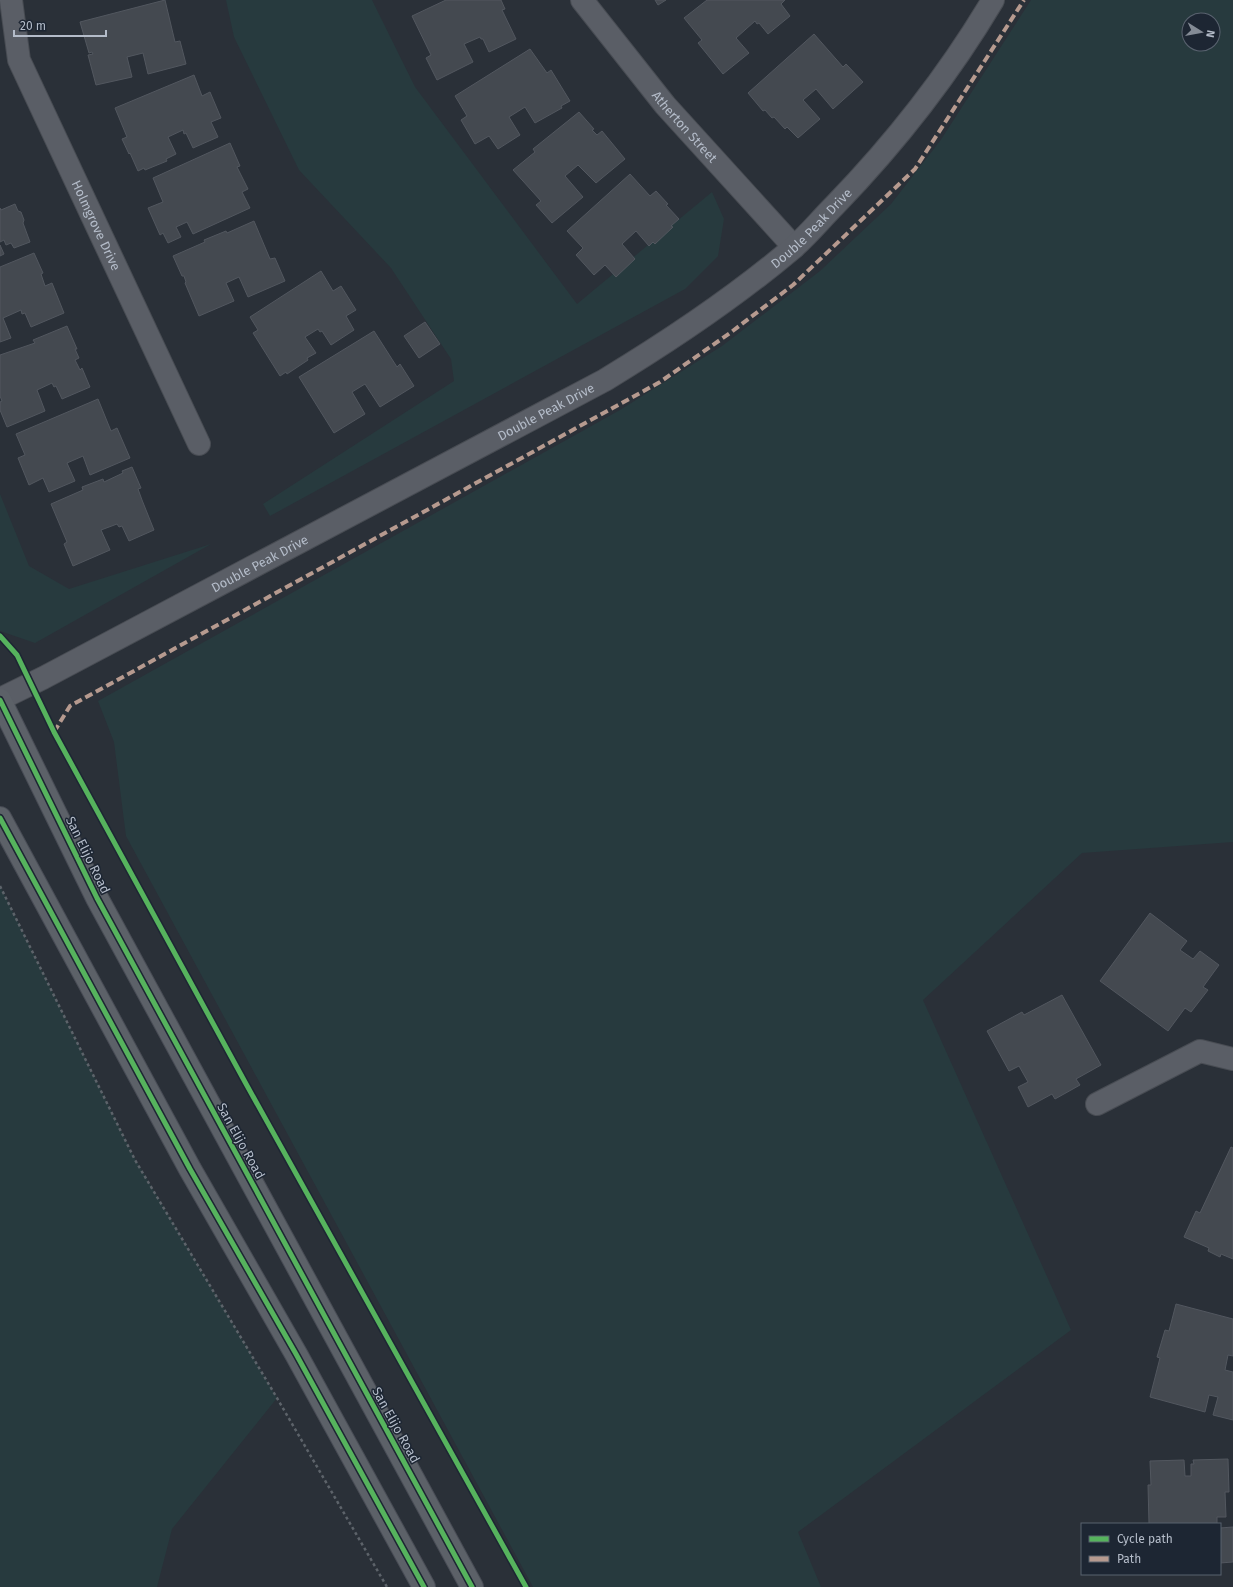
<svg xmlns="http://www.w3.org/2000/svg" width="1233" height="1587" font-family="'Fira Sans',sans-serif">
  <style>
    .green { fill: #273a3e; fill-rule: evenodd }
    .building { fill: #444950; stroke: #52575f }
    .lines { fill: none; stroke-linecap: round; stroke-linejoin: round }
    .minor-casing { stroke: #484c53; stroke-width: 24 }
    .major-casing { stroke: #484c55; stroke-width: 24 }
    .path { stroke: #5d636a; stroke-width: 2.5; stroke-dasharray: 3 3; stroke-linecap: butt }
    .minor { stroke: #5a5e66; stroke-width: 22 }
    .major { stroke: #5c6168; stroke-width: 22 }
    .quiet { stroke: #b69a8f; stroke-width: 4; stroke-dasharray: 8 4; stroke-linecap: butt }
    .cycleway-casing { stroke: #1d2633; stroke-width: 8 }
    .cycleway { stroke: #56b35d; stroke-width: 5 }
    .labels { text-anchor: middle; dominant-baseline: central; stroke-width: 3; stroke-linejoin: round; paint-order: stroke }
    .street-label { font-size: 13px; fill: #b4bcc9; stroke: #1d2633 }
  </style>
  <rect width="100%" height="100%" fill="#2a3038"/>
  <g class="green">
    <polygon points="226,0 372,0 415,87 577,304 712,192 724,219 718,256 685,289 270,516 263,504 454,381 451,359 391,268 299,170 234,37"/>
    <path d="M 1031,0 L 1233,0 L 1233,842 L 1082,853 L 923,1000 L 1071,1330 L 798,1532 L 821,1587 L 533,1587 L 126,836 L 114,742 L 98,701 L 620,410 L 722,346 L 820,271 L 891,204 L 940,141 ZM 1189,20 L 1213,20 L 1213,44 L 1189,44 Z"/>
    <polygon points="0,494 29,566 69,589 211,544 35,643 0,631"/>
    <polygon points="0,886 135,1159 277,1398 172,1529 157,1587 0,1587"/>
  </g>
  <g class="building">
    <polygon points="165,0 175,42 180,41 186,64 148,74 143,53 127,57 132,77 96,85 88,55 93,54 92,52 89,53 80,22"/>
    <polygon points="446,0 501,0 505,9 502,10 516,39 489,52 483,39 481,39 480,37 464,44 473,62 437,80 426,58 431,55 412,16"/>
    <polygon points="655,0 666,0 658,5"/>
    <polygon points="707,0 785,0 781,4 790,16 768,34 759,23 757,24 755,21 736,38 749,53 723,74 698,43 702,40 684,18"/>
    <polygon points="814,34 843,67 846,64 863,82 833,109 816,89 803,100 820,119 798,138 787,127 785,129 774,117 772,118 765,110 763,111 748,93"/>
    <polygon points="530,49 547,73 551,70 570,101 561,106 562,108 535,123 525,107 509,117 520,135 498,149 489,136 475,144 461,120 467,116 455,96"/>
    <polygon points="194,75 202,96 210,92 221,118 211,122 218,137 193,148 186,133 184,134 183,130 168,137 176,154 166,159 167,161 145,170 144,168 138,171 130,153 129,154 122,139 127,137 115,108"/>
    <polygon points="579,112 594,129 592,130 597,135 602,131 625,159 596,183 578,165 565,176 583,197 552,223 536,205 541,201 513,170 535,152 533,149"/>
    <polygon points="230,143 240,166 237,167 248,189 242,192 250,208 193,234 187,222 176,227 181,237 168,243 163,233 160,235 148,208 163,202 153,178"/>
    <polygon points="630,174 650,196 656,191 668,204 666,205 679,219 671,226 673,227 655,244 653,242 649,246 636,231 622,244 635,259 616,277 605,265 594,275 576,255 583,248 567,231"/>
    <polygon points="15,204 18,211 21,212 24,220 23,223 30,242 14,248 11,243 6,245 4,240 0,242 0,208 1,210"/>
    <polygon points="254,221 270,259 275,258 285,281 248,297 239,277 226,283 234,301 199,316 185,283 186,282 184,276 182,276 173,256 205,242 204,240 226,231 227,233"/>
    <polygon points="0,245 4,254 0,256"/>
    <polygon points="34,253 43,273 41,274 45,286 52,283 64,313 31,327 25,313 22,314 21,310 3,318 11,338 0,342 0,267"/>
    <polygon points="321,271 333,291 341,286 356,310 346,316 354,330 331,345 322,331 320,332 318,329 305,337 316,353 307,358 308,360 287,374 286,372 280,376 253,333 258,330 250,317"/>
    <polygon points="425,322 440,344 419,358 404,336"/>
    <polygon points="67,326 77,349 75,349 79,358 75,360 80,370 82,368 90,387 62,399 56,386 54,387 52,383 37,390 45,411 7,427 0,410 0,402 2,401 0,396 0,355 35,343 33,340"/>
    <polygon points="374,331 397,367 400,364 414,386 380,407 365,384 352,392 365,414 334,433 299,377"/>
    <polygon points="98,399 111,431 117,428 130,458 90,475 83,456 67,463 75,481 49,492 43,478 29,485 18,458 25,455 16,434"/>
    <polygon points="132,467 141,488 138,489 142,500 154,530 129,541 122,526 119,527 117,524 101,530 110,550 73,566 64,544 67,542 51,504 83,490 82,487 103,479 104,482 123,473 122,471"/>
    <polygon points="1150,913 1187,941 1180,950 1193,959 1200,951 1219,965 1203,987 1208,990 1191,1012 1185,1008 1168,1031 1100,981"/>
    <polygon points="1062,995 1101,1065 1076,1079 1080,1085 1055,1099 1052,1094 1028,1107 1018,1087 1028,1082 1019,1066 1009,1071 987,1031 1022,1012 1024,1015"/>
    <polygon points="1231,1147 1233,1148 1233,1259 1221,1254 1220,1257 1208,1251 1209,1248 1184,1237 1196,1211 1200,1213"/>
    <polygon points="1176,1304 1233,1319 1233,1356 1228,1355 1225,1370 1233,1372 1233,1420 1213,1415 1218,1397 1209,1395 1205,1412 1150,1397 1160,1358 1157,1357 1165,1330 1169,1331"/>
    <polygon points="1228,1459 1229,1492 1225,1492 1226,1517 1217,1517 1217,1524 1149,1524 1148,1485 1151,1485 1150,1461 1184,1460 1185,1476 1191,1476 1191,1464 1194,1464 1193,1460"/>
    <polygon points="1233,1527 1233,1562 1220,1563 1220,1528"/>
  </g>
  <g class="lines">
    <defs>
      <g id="minor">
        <path id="s1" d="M 11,0 L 19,60 L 199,444"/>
        <path id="s2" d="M 582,0 L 665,105 L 794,247"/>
        <path id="s3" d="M 0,699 L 43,678 L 605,380 C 671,340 734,298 793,248 C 808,235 821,219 835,205 C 895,143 949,74 993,0"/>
        <polyline points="1097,1104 1200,1051 1233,1059"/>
      </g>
      <g id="major">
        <polyline points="0,700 97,898 472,1587"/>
        <polyline points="0,818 190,1169 296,1354 424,1587"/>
      </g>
    </defs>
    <use href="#minor" class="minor-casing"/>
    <use href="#major" class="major-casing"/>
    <polyline class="path" points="0,886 135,1160 277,1398 387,1587"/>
    <use href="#minor" class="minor"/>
    <use href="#major" class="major"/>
    <polyline class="quiet" points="54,732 70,706 660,382 730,333 793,285 915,169 1024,0"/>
    <defs>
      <g id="cycleway">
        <polyline points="0,636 17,655 54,732 245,1082 526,1587"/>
        <polyline points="0,700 97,898 472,1587"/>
        <polyline points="0,818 190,1169 296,1354 424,1587"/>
      </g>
    </defs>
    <use href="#cycleway" class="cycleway-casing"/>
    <use href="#cycleway" class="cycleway"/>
  </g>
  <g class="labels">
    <g class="street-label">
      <text stroke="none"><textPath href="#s2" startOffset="163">Atherton Street</textPath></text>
      <text stroke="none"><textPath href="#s1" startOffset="243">Holmgrove Drive</textPath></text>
      <text stroke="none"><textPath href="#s3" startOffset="941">Double Peak Drive</textPath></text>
      <text stroke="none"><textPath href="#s3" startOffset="617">Double Peak Drive</textPath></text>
      <text stroke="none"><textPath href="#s3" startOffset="293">Double Peak Drive</textPath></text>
      <text transform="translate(88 855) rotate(64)">San Elijo Road</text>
      <text transform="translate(241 1141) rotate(61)">San Elijo Road</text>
      <text transform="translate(396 1425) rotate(61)">San Elijo Road</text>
    </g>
  </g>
  <rect x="1081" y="1523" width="140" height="52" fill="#1d2633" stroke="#59626f"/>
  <rect x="1089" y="1536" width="20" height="6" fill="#56b35d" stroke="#59626f"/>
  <text x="1117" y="1543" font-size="12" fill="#b4bcc9">Cycle path</text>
  <rect x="1089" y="1556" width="20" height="6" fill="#b69a8f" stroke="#59626f"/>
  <text x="1117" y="1563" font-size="12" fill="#b4bcc9">Path</text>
  <g transform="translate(1201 32) rotate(101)"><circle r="19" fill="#1d2633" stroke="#59626f"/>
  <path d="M0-3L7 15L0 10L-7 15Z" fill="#848b96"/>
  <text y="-6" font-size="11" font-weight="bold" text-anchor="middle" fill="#b4bcc9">N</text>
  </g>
  <path d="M14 30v6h92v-6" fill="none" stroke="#b4bcc9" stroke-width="2"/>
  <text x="20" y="30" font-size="12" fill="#b4bcc9" stroke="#1d2633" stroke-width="3" paint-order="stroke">20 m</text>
</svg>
